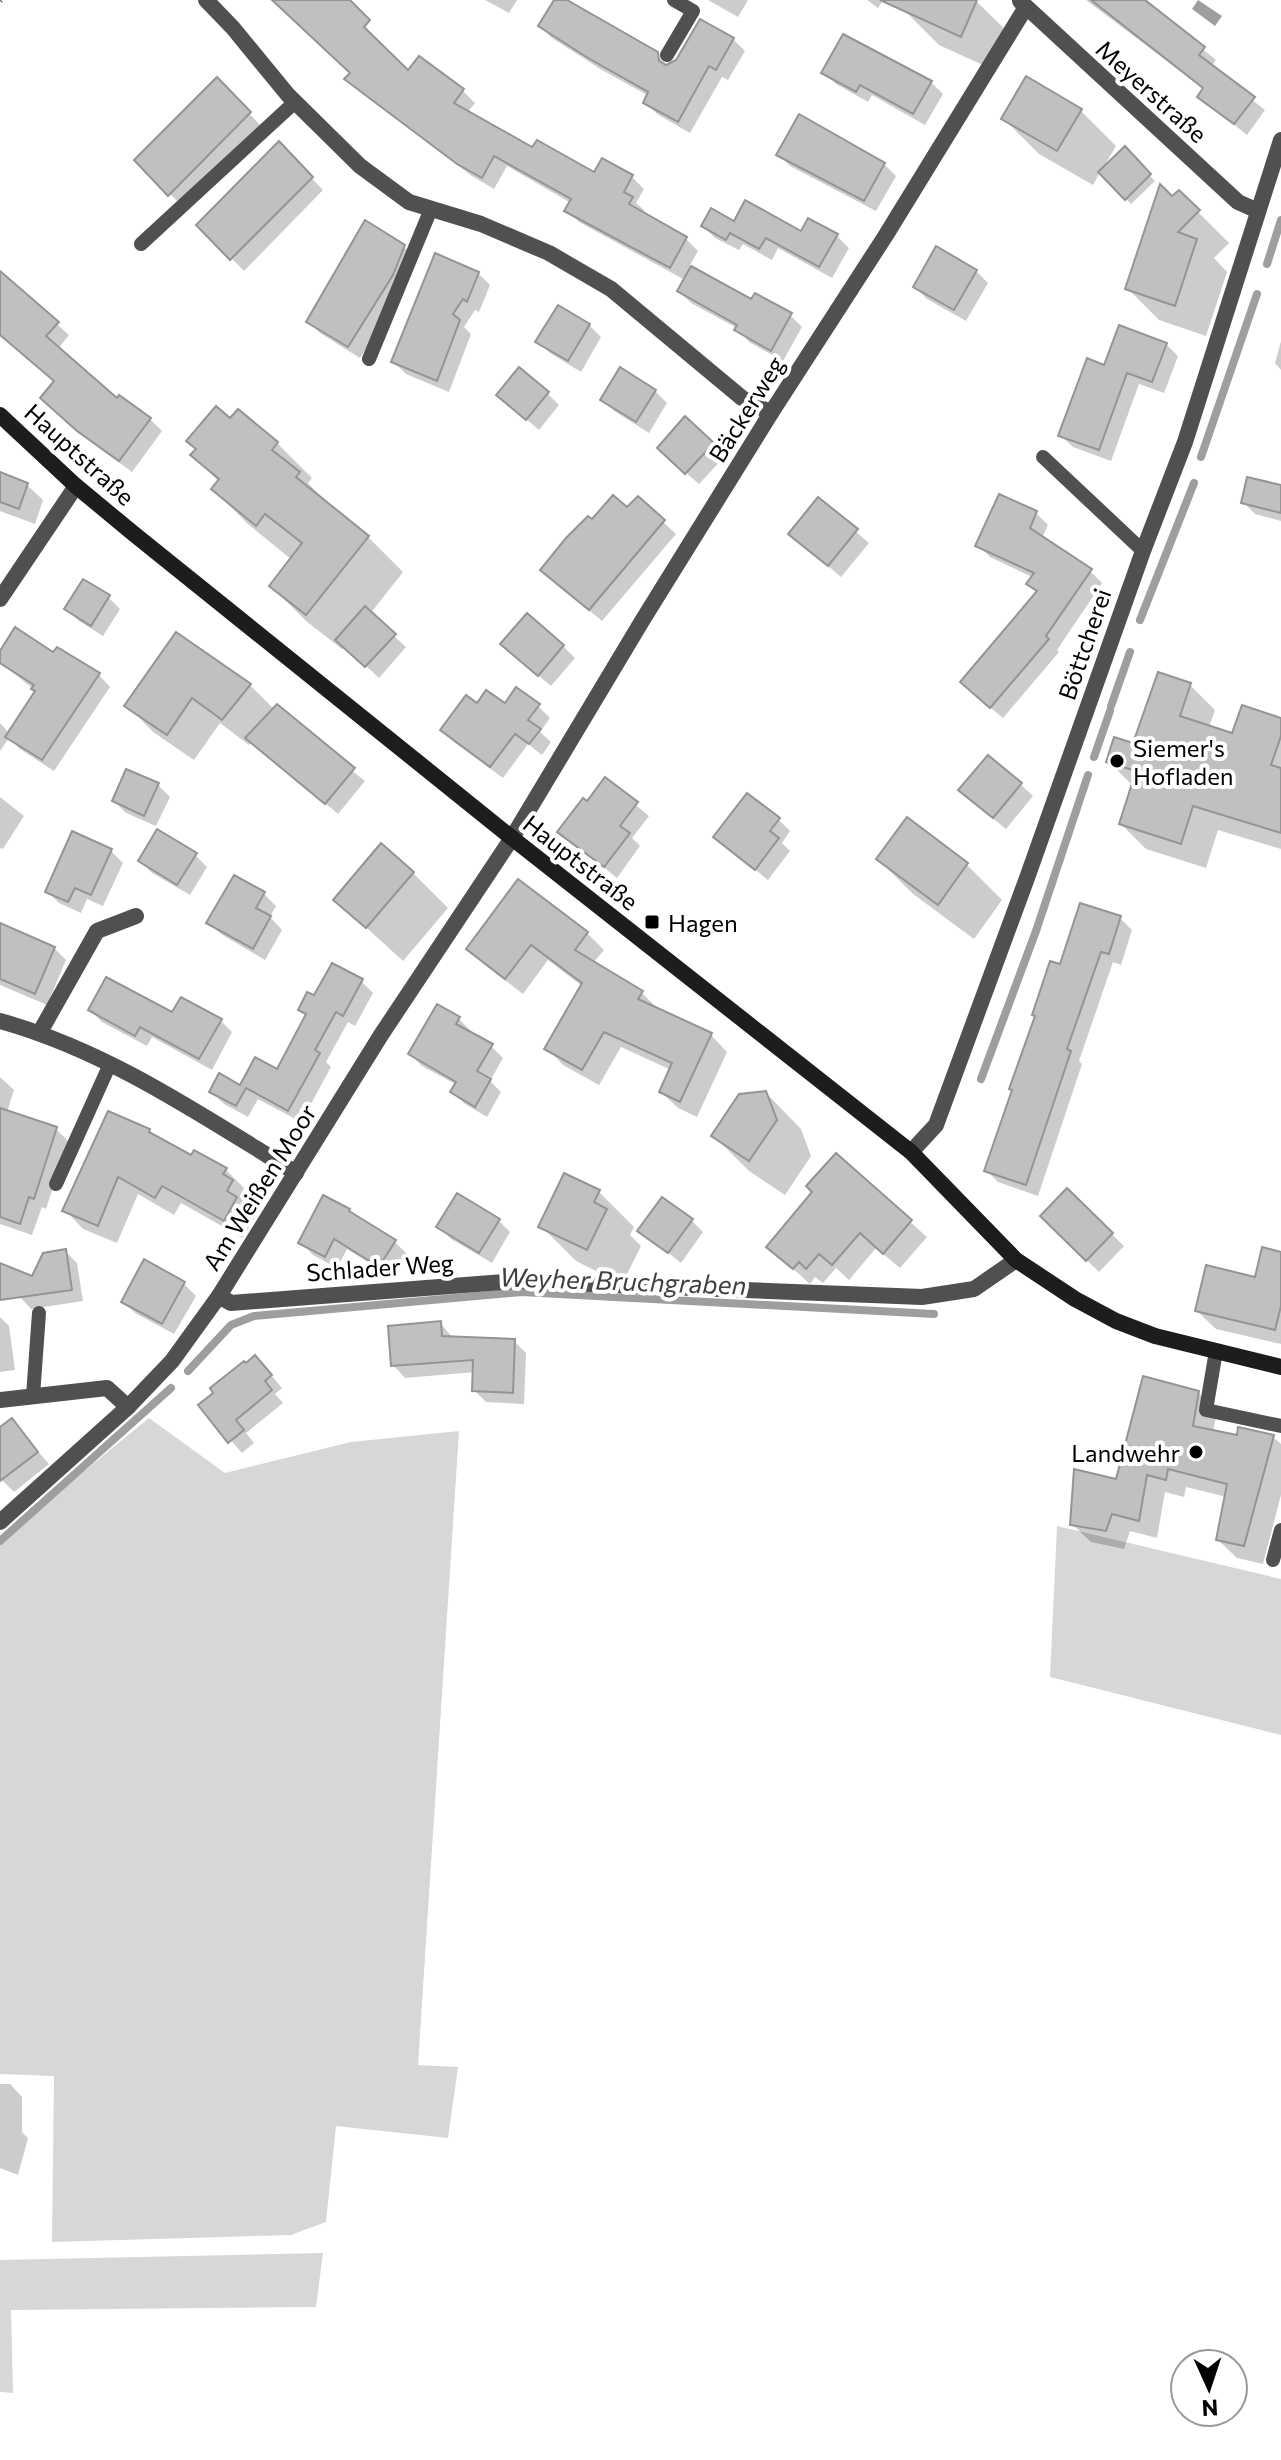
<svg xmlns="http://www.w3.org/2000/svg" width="1281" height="2460" font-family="Commissioner,sans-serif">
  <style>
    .green { fill: #d7d7d7 }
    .water { fill: #9e9e9e }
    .shadow { fill: #0003 }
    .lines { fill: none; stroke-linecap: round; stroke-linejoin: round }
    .stream { stroke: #9e9e9e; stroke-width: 8 }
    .building { fill: #c0c0c0; stroke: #949494; stroke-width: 2 }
    .path { stroke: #727272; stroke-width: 5; stroke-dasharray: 2 4; stroke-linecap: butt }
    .lane { stroke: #505050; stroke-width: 14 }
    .street { stroke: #505050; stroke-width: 16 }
    .secondary { stroke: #1d1d1d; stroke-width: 16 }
    .poi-dot { fill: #000; stroke: #fff; stroke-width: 3 }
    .labels { text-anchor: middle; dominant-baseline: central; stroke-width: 8; stroke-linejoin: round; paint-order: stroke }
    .street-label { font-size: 24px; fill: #000; stroke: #fff }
    .poi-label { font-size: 24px; fill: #000; stroke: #fff; text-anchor: start }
    .water-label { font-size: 26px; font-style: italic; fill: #3f3f3f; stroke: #fff }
  </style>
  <rect width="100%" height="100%" fill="#fff"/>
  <g class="green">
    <polygon points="149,1418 225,1473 351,1442 459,1431 418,2065 458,2067 448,2138 336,2126 326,2222 291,2235 52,2242 54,2076 0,2074 0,1544 55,1495"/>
    <polygon points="1057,1526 1281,1579 1281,1735 1050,1677"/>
    <polygon points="323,2253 316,2307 11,2310 13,2393 0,2392 0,2260"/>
  </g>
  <polygon class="water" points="1198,0 1222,16 1215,26 1192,9"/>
  <g class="shadow">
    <polygon points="275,0 332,0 408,73 419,58 463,91 475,103 467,113 533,150 595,175 632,177 644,189 636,203 644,210 642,214 686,239 698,251 689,267 752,302 790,315 802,327 783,361 749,342 737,328 691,303 679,291 685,280 579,222 567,210 571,203 507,166 494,189 472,176 359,91 347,79 352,74"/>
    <polygon points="485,0 517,0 509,13"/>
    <polygon points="556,0 563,0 656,54 668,66 733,39 745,51 728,80 722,77 690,133 657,114 645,102 649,96 602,70 552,38 540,26"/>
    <polygon points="708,0 748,0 738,17"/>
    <polygon points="867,0 883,0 878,8"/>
    <polygon points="908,0 976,1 1012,36 996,71 939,45 903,9"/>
    <polygon points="1086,0 1148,0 1146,3 1216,60 1211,67 1265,110 1247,135 1199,96 1204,89"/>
    <polygon points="824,72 931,82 943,94 925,125 872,95 868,102 836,84"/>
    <polygon points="217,79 261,126 182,206 137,160"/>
    <polygon points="1081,111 1116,146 1103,168 1124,149 1155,181 1131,204 1100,172 1093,185 1039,154 1003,118"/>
    <polygon points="279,144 323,190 244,271 199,225"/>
    <polygon points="778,154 884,164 896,176 876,211 790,166"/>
    <polygon points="1179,193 1229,243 1214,258 1227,272 1206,336 1159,320 1128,289 1172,199"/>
    <polygon points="734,224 837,236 849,248 832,278 778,248 772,260 743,244 739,250 715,238 703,226"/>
    <polygon points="404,247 416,259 404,288 360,358 320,333 308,321"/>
    <polygon points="976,271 988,283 966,321 927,299 915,287"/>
    <polygon points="0,273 69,335 58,349 118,401 150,419 162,431 132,472 91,442 54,409 56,382 0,334"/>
    <polygon points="478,273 490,285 479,312 475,310 464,327 471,334 449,392 406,374 394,362"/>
    <polygon points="589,325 601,337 581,372 550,353 538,341"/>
    <polygon points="1281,341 1281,370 1275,363"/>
    <polygon points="1166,344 1178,356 1164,393 1139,384 1111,461 1073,447 1060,435 1105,367"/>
    <polygon points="655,391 667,403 649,433 614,411 602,399"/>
    <polygon points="547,393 559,405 539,430 498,395"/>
    <polygon points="231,421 277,443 312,478 308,483 333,510 368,537 403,572 370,614 406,647 379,678 345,646 342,649 306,621 271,586 292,560 248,524 213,489 219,482 193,455"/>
    <polygon points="713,444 725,456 699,484 671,460"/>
    <polygon points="0,474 27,485 43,500 35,524 0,511"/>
    <polygon points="1281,487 1281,521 1255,514 1243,502"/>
    <polygon points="638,499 676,534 602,621 554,581 592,521 628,510"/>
    <polygon points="819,500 869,543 841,577 791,534"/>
    <polygon points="1036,513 1048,525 1042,538 1090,571 1102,583 1057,650 1059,652 1003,718 974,694 1038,593 1029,584 1034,578 990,557 978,545"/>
    <polygon points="108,597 120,609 103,636 79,621 67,609"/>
    <polygon points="176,634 250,685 274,709 365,781 338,814 252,742 249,745 220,723 194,760 153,732 127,705"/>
    <polygon points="563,646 575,658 551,686 515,656"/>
    <polygon points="0,654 54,655 99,675 110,687 54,771 20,749 9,738 0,751 0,723 10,734 37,692 0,662"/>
    <polygon points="1190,685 1215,710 1209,727 1233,736 1281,720 1281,849 1218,830 1206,868 1146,849 1121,824 1133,786 1108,761 1134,745"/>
    <polygon points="477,705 538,706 550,718 540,732 551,742 542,755 528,744 503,778 454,742 443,730"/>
    <polygon points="605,780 649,816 632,838 640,846 617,878 560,832 587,804"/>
    <polygon points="158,785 170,797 156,826 126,813 114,801"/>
    <polygon points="1021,785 1033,796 1006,829 973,802"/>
    <polygon points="0,797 24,816 3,849 0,848"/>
    <polygon points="778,819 790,831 782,843 790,851 768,880 715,837"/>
    <polygon points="907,820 967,865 1002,900 974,939 913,894 878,859"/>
    <polygon points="111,851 123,863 103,906 87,899 81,913 59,903 47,891"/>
    <polygon points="195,855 207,867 190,895 152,873 140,861"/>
    <polygon points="413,873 448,908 403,961 336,900"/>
    <polygon points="264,894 276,906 270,917 282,930 265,960 221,934 209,922"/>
    <polygon points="1120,918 1132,930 1121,965 1113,962 1079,1061 1082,1064 1038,1196 998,1182 986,1170 1062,967"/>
    <polygon points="0,925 54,948 66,960 47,1005 0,985"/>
    <polygon points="587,933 604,950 593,963 642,993 658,1009 711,1035 727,1052 697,1117 678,1108 661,1092 671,1070 621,1047 599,1085 563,1065 547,1048 582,986 548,960 523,994 485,965 468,949"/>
    <polygon points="361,981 373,993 355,1026 348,1022 326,1062 331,1067 301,1122 258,1099 248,1117 224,1104 212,1092 241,1088 278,1071 307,1016 300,1009 315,998"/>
    <polygon points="90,1010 220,1020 232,1032 212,1070 152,1037 147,1046 102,1022"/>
    <polygon points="459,1019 471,1031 470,1033 491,1046 503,1058 490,1081 501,1092 487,1117 465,1104 453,1092 457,1085 422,1066 410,1054"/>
    <polygon points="0,1077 14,1090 7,1112 56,1129 68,1141 46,1209 42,1207 32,1235 0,1224"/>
    <polygon points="766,1093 801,1129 811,1156 785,1195 749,1171 714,1136"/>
    <polygon points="149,1131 192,1158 225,1169 244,1188 242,1192 251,1200 246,1209 255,1217 243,1238 181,1203 174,1215 138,1194 117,1243 83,1229 65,1210"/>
    <polygon points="836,1156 927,1237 900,1268 876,1248 849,1280 836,1268 823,1283 815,1277 810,1284 769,1247 815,1192"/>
    <polygon points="1067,1191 1124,1246 1099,1272 1042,1216"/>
    <polygon points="599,1192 634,1227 630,1235 641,1246 622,1284 576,1261 541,1226"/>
    <polygon points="349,1211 395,1242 407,1254 392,1277 347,1249 337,1268 313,1255 301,1242"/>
    <polygon points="498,1220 510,1232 492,1263 451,1239 439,1227"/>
    <polygon points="691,1220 703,1232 681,1263 640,1230"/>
    <polygon points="65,1251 77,1263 83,1301 31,1309 19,1296 33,1278"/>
    <polygon points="1281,1254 1281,1344 1216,1329 1197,1311 1257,1279"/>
    <polygon points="184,1284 196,1296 174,1334 135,1313 123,1301"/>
    <polygon points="0,1317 9,1326 15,1370 0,1372"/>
    <polygon points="440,1323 453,1338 514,1341 526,1353 524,1404 486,1402 474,1390 475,1372 405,1378 393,1365"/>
    <polygon points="267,1370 282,1388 275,1394 283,1403 246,1433 254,1443 242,1453 201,1406"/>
    <polygon points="1198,1393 1217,1412 1213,1432 1238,1438 1273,1437 1281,1444 1281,1495 1263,1564 1237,1558 1218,1540 1227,1497 1186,1487 1184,1497 1165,1492 1157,1538 1130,1531 1124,1549 1091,1542 1072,1524 1117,1481"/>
    <polygon points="11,1421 49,1464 14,1492 0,1478 0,1430"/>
    <polygon points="0,2084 10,2084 22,2097 22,2132 28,2138 18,2175 0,2168"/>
  </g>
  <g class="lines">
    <g class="stream">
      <polyline points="1267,264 1281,220"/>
      <polyline points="1201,457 1257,294"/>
      <polyline points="1140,620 1194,483"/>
      <polyline points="1111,706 1130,652"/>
      <polyline points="1094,757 1110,711"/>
      <polyline points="981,1079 1036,931 1088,775"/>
      <polyline points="188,1371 231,1325 254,1316 521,1292 934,1314"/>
      <polyline points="0,1541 171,1388"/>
    </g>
  </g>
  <g class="building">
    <polygon points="272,0 350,0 370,20 364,27 408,70 419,56 464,89 454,103 532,147 537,140 594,172 602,158 633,175 624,192 633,197 629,204 687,237 670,268 564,211 571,199 494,156 482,178 457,164 344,79 350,73"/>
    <polygon points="554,0 567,0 658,52 659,61 666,65 676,60 700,19 734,38 716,70 709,66 678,122 643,103 648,92 588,58 538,26"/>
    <polygon points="880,0 977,0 961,37"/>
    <polygon points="1091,0 1145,0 1205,47 1199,55 1255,97 1234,124 1197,97 1203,88"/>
    <polygon points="843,34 932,81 913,114 860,85 856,92 821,73"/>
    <polygon points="1026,76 1082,109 1057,151 1001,119"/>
    <polygon points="217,77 251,112 168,196 134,160"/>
    <polygon points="799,114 885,163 864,201 776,155"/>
    <polygon points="279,141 313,177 230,260 196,225"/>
    <polygon points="1125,146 1151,174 1125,200 1098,172"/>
    <polygon points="1160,184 1172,196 1179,190 1200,210 1178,232 1197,239 1175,306 1125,289"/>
    <polygon points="745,200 801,231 808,218 838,234 819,267 766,238 759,249 730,233 726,240 701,226 711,208 734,221"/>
    <polygon points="365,220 405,245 393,275 348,347 306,322"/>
    <polygon points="936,246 977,270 954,310 913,287"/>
    <polygon points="435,253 479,272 467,302 463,299 453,314 460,320 437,381 391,362"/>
    <polygon points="691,266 751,299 755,293 792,313 771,351 734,330 737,325 677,291"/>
    <polygon points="0,271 59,322 46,336 117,398 119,395 151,418 119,461 77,431 40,398 54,381 0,335"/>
    <polygon points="558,305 590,324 568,361 535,342"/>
    <polygon points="1119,325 1167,343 1152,382 1127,373 1099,450 1058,436 1087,358 1104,365"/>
    <polygon points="519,367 549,392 526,420 496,395"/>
    <polygon points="620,367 656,390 636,422 600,400"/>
    <polygon points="216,406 230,418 238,409 278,442 272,450 300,472 296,477 369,536 306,615 269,586 302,543 265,514 256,526 211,489 219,479 190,455 196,449 186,441"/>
    <polygon points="685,416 714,443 685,474 657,448"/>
    <polygon points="0,472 28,483 19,509 0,502"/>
    <polygon points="1247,477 1281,485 1281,513 1241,503"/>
    <polygon points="999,494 1037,511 1030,528 1092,569 1046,636 1049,639 990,708 960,682 1037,591 1026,584 1034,573 975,546"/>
    <polygon points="613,495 627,507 638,496 665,520 589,610 540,570 566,538 588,516 592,519"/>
    <polygon points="818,497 858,529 828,566 788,534"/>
    <polygon points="83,579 110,595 91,626 64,609"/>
    <polygon points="365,606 396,634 365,667 335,640"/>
    <polygon points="527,613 564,645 538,676 500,644"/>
    <polygon points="15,627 53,652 57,647 100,673 42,760 5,737 35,691 31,689 34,685 0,663 0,651"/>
    <polygon points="176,632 251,684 222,720 192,698 167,735 124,706"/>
    <polygon points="1158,672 1191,683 1180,716 1232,733 1242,705 1281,718 1281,736 1271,765 1281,768 1281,833 1193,806 1181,844 1119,824 1136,771 1106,762 1114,737 1133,743"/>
    <polygon points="516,687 540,704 528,720 541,729 529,744 515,734 490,767 440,730 466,695 477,703 486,690 505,703"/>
    <polygon points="277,704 355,768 325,804 245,738"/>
    <polygon points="988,755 1022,783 993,818 958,790"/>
    <polygon points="126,769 159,783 144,816 112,801"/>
    <polygon points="605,777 638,802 620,826 630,833 604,867 557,832 583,798 587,801"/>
    <polygon points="747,793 780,818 770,831 779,838 755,870 713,837"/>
    <polygon points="907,817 968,863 938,905 876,859"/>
    <polygon points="157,829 197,853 177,885 138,861"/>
    <polygon points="72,831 112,849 91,895 75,888 68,902 45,892"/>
    <polygon points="381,843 414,872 366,928 333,900"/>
    <polygon points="234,875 265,892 256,908 271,916 253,949 206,923"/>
    <polygon points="518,879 588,932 575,950 643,991 638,999 712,1033 680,1102 659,1092 672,1063 604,1032 582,1070 544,1049 582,983 531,945 505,979 466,949"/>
    <polygon points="1080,903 1121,916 1109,954 1101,952 1067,1049 1071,1051 1026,1185 984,1171 1012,1090 1009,1089 1035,1016 1032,1015 1050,961 1060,964"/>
    <polygon points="0,923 55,947 35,994 0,979"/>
    <polygon points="332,963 363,979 343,1016 336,1012 315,1050 320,1053 288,1111 246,1088 236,1106 209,1092 219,1073 240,1085 255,1057 277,1069 306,1014 298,1010 307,992 314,995"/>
    <polygon points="106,977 172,1012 181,997 222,1019 199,1059 140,1027 135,1036 88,1010"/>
    <polygon points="437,1004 460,1017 456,1024 493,1044 477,1071 491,1079 475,1107 450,1092 456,1082 408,1054"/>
    <polygon points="766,1091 777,1120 749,1161 711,1136 739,1094"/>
    <polygon points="0,1108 57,1127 34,1199 29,1197 20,1224 0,1217"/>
    <polygon points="108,1111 150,1129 149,1132 191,1155 194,1150 227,1168 223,1174 233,1180 227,1191 237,1197 224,1221 162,1186 155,1198 118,1177 98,1226 62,1211"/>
    <polygon points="836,1153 912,1220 883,1254 860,1233 832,1265 819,1254 806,1269 799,1262 793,1269 766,1247 812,1192 806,1186"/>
    <polygon points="564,1173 600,1190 594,1202 607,1209 587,1250 538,1227"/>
    <polygon points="1067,1188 1113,1233 1086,1261 1040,1216"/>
    <polygon points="457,1193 500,1219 479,1253 436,1227"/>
    <polygon points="323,1195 350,1209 349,1211 396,1240 379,1267 334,1239 325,1257 298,1243"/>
    <polygon points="662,1197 693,1219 668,1253 637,1231"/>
    <polygon points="1262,1247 1281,1252 1281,1306 1275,1330 1195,1311 1206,1265 1255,1277"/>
    <polygon points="66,1249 72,1290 0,1300 0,1263 32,1276 43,1253"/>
    <polygon points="144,1259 185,1282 162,1324 121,1302"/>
    <polygon points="441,1321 442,1336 515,1339 513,1393 472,1391 473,1360 391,1366 388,1326"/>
    <polygon points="255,1355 272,1375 265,1381 272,1390 236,1420 244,1430 228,1443 198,1405 213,1393 210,1388 244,1361 246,1363"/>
    <polygon points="1143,1376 1199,1391 1193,1426 1237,1435 1238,1427 1274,1435 1244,1546 1216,1540 1227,1484 1168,1469 1166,1480 1147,1475 1139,1521 1112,1514 1106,1531 1070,1525 1074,1469 1116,1479"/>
    <polygon points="12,1418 38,1452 0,1481 0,1427"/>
  </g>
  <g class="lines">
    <polyline class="path" points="0,1 1,0"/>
    <g class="lane">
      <polyline points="667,55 693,11 674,0"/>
      <polyline points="141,244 295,102"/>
      <polyline points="369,359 431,209"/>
      <polyline points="1043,457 1143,551"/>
      <polyline points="56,1184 110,1064"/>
      <polyline points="1216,1351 1206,1410 1281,1426"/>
      <polyline points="33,1396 39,1313"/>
      <polyline points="1273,1560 1281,1530"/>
    </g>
    <g class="street">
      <polyline points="206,0 233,28 288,95 360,166 409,202 481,224 549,253 611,289 742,398 771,413"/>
      <polyline points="1020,1 1238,202 1258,211"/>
      <polyline points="0,599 76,486"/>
      <path d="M 0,1021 C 108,1051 201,1115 296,1173"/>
      <polyline points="40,1032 97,931 136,916"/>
      <polyline points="911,1152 936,1125 1027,878 1143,551 1185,442 1281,140"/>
      <polyline points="219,1296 231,1303 516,1281 922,1297 974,1289 1016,1260"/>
      <polyline points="0,1400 107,1388 128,1407"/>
      <polyline points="0,1522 128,1407 172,1361 219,1296 381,1035 512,838 642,621 771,413 886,235 1026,7"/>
    </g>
    <polyline class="secondary" points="0,415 76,486 134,534 512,838 911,1152 1016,1260 1075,1299 1116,1321 1155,1336 1281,1367"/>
  </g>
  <g class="poi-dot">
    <circle cx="1117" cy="761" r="8"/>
    <rect x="644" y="914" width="16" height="16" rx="4"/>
    <circle cx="1196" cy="1452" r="8"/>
  </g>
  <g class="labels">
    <g class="street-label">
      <text transform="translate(1152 91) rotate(42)">Meyerstraße</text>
      <text transform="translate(746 409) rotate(-58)">Bäckerweg</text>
      <text transform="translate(80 454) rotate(42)">Hauptstraße</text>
      <text transform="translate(1084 644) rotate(-71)">Böttcherei</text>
      <text transform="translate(581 862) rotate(38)">Hauptstraße</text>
      <text transform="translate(259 1187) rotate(-58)">Am Weißen Moor</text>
      <text transform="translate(380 1267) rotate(-4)">Schlader Weg</text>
    </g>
    <g class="poi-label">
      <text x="1133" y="747">Siemer's<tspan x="1133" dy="28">Hofladen</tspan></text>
      <text x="668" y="922">Hagen</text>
      <text x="1180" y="1452" text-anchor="end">Landwehr</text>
    </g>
    <g class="water-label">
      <text transform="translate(623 1280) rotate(2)">Weyher Bruchgraben</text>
    </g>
  </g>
  <g transform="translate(1209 2388) rotate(177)"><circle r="38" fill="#ffffff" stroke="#999999" stroke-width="2"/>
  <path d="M0-6L14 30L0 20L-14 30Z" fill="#000000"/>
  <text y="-12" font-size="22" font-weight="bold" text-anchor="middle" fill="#000000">N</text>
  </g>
</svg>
